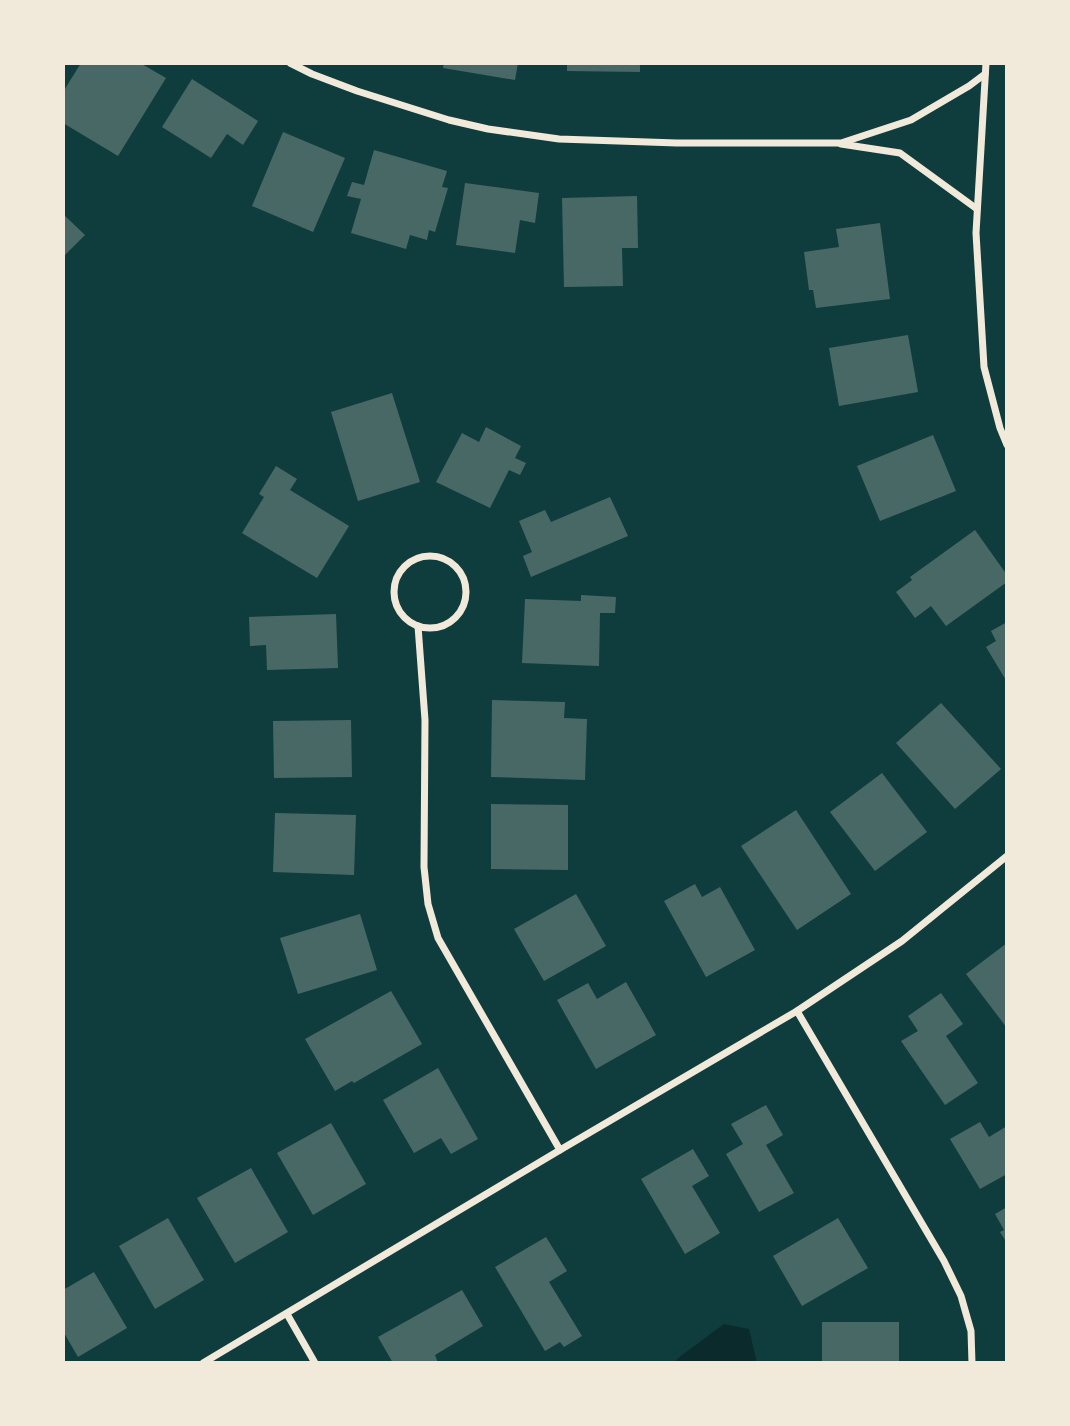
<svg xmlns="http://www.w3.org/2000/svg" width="1070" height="1426" font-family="'Titillium Web',sans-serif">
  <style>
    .water { fill: #0a2a2b }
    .building { fill: #486865 }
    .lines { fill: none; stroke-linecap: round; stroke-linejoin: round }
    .minor { stroke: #f1e9da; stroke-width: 7 }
  </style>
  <rect width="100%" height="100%" fill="#0f3d3e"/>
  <polygon class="water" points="724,1324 749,1329 757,1363 673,1363 682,1355"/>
  <g class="building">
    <polygon points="81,63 140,63 166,78 118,156 63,123 63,92"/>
    <polygon points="444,63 518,63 515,80 443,68"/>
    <polygon points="567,63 640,63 640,72 567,71"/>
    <polygon points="192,79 258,121 243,145 227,134 211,158 162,127"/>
    <polygon points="283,132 345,158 313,232 252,206"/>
    <polygon points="374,150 447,171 442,187 448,188 435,232 429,230 427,240 410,235 406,249 351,233 361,199 347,196 352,182 364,185"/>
    <polygon points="465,183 539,193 535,223 520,220 515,253 456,245"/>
    <polygon points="637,196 638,248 622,248 623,286 564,287 562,198"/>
    <polygon points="63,214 85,235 63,257"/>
    <polygon points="880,223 890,299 816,308 813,290 809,290 804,252 839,247 836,229"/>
    <polygon points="908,335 918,392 839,406 829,348"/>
    <polygon points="392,393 420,482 358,501 331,412"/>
    <polygon points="486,427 521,446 515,458 526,463 520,475 509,470 490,508 436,482 462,433 479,442"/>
    <polygon points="933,435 956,491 880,521 857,466"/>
    <polygon points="276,466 297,479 290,490 349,526 317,578 242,533 264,497 259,494"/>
    <polygon points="610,497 628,536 531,577 523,556 532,552 519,521 545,510 551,522"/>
    <polygon points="975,530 1007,575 1007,582 946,626 931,606 915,618 896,592 912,580 910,577"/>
    <polygon points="581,595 616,597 615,613 600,613 599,666 522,663 525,599 581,601"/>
    <polygon points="336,614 338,668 267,670 266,645 250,646 249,617"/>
    <polygon points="1007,622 1007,682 986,647 996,641 991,631"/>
    <polygon points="492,700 565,702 564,718 587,719 585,780 491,777"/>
    <polygon points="941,703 1001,769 955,809 896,743"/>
    <polygon points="351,720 352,777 274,778 273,721"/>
    <polygon points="882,773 927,832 875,871 830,812"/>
    <polygon points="491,804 568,805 568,870 491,869"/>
    <polygon points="796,810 851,894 797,930 741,846"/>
    <polygon points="275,813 356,815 354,875 273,872"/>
    <polygon points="695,884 702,897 720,887 755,950 706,977 664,901"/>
    <polygon points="576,894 606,946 544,981 514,929"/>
    <polygon points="360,914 377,970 298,994 280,938"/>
    <polygon points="1007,943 1007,1028 966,974"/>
    <polygon points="626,982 656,1035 596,1069 557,1000 588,983 597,999"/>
    <polygon points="391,991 422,1044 354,1083 352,1081 335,1091 305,1039"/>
    <polygon points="941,993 963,1024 946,1036 978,1083 945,1105 901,1041 918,1031 908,1016"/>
    <polygon points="438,1068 478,1139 451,1154 441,1138 414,1153 383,1100"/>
    <polygon points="766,1105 783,1135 766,1145 794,1193 759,1212 726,1154 743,1144 731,1124"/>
    <polygon points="980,1122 989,1137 1007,1126 1007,1174 980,1189 950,1139"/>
    <polygon points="331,1123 366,1184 313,1215 277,1153"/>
    <polygon points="693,1149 709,1176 692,1186 720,1233 685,1254 641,1179"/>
    <polygon points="251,1168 288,1232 235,1263 197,1198"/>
    <polygon points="1007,1207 1007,1243 1000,1232 1004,1230 995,1214"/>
    <polygon points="168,1218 204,1280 155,1309 119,1246"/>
    <polygon points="838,1218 868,1268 802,1306 773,1256"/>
    <polygon points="546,1237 567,1271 549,1282 582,1336 564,1347 560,1342 545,1351 495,1267"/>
    <polygon points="94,1272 127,1328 78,1357 63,1331 63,1290"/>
    <polygon points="462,1290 483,1326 435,1355 438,1363 393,1363 378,1337"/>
    <rect x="822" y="1322" width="77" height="41"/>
  </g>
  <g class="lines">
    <g class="minor">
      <polyline points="290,63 312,74 357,91 449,120 488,129 559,139 677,143 841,143 911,120 969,86 985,74"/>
      <polyline points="986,63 976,233 984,367 1000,428 1007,445"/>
      <polyline points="841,144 900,153 977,209"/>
      <circle cx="430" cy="592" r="36"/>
      <polyline points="418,626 425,720 424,867 428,904 438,938 560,1150"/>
      <polyline points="797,1011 944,1261 961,1296 971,1331 972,1363"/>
      <polyline points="287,1314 315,1363"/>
      <polyline points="203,1363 560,1150 797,1011 902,941 1007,856"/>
    </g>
  </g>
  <rect width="1070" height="1426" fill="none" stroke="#f1e9da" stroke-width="130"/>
</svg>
